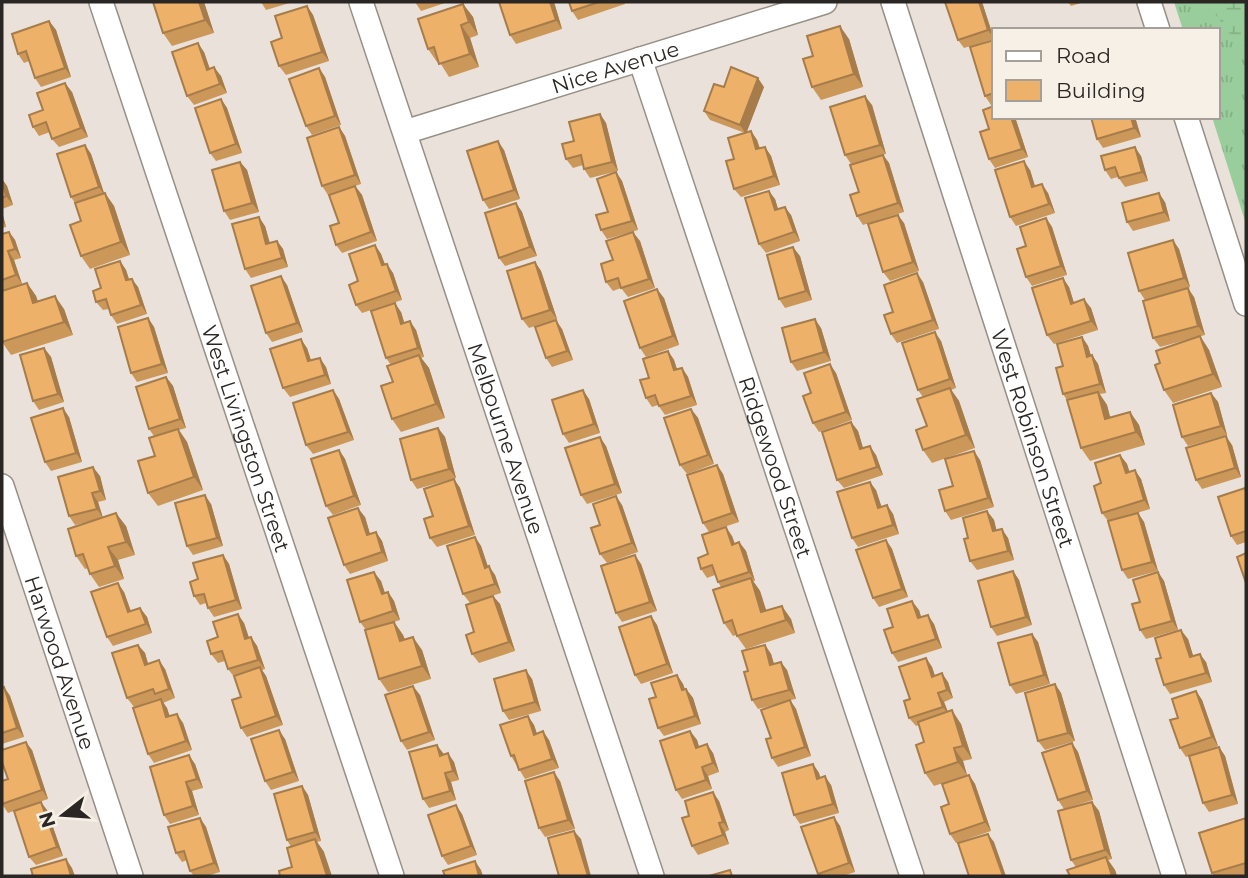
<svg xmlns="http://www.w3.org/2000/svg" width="1248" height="878" font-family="Montserrat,sans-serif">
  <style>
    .grass { fill: url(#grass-tufts) }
    .wetland { fill: url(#wetland-marsh) }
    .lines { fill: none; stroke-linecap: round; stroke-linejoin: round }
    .minor-casing { stroke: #968f87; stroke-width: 26 }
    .minor { stroke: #fff; stroke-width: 23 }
    .wall { fill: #cc985a }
    .shaded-wall { fill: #a67c4a }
    .building { fill: #edb169; stroke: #a67c4a; stroke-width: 2 }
    .labels { text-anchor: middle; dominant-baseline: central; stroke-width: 5; stroke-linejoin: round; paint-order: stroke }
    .street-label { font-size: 21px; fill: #292623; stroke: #f7f0e7 }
  </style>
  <defs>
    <pattern id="grass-tufts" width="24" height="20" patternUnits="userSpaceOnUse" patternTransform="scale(1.75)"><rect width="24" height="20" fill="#99cd9b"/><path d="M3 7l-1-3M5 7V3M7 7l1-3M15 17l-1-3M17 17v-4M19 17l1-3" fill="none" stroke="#84b085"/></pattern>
    <pattern id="wetland-marsh" width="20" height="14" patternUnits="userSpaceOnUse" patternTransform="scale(1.75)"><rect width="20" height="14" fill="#99cd9b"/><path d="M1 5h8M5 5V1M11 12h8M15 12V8" fill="none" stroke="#84b085"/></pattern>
  </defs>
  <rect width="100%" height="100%" fill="#eae2da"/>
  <polygon class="grass" points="1174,2 1246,2 1246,224 1212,117 1218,117 1218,30 1183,30"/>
  <polygon class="wetland" points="1207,2 1246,2 1246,56 1207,3"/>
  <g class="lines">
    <defs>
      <g id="minor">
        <path id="s1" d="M 101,2 L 392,876"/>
        <path id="s2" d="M 361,2 L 652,876"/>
        <path id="s3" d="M 893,2 L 1174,876"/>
        <polyline points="1149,2 1158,30"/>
        <path id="s4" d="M 640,59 L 912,876"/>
        <polyline points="1186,117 1246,304"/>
        <path id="s5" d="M 405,132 L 825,2"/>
        <path id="s6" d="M 2,486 L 131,876"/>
      </g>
    </defs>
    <use href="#minor" class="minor-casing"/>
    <use href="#minor" class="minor"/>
  </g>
  <g class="wall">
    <polygon points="204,2 214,33 172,46 163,33"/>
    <polygon points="261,2 293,2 266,10"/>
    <polygon points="415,2 448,2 421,11"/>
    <polygon points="554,2 562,29 516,44 510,35"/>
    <polygon points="569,2 625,2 625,4 578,20 572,11"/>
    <polygon points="982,2 994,39 964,48 958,40"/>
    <polygon points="1068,2 1084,2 1071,6"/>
    <polygon points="463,4 473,17 478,35 470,38 479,67 449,77 439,61 437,62 428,49"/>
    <polygon points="307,6 313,15 329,61 286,75 279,66 282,38"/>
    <polygon points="49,21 56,30 71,77 41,87 35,78 29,61 24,63 18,54"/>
    <polygon points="849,39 863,87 821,100 812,87 813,56"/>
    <polygon points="994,40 994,104 991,105 985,96"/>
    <polygon points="204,52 210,69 221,76 227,93 194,105 187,96"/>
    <polygon points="319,68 325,77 341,125 312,135 306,126"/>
    <polygon points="724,87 764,87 746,133 751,131 757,140 760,148 765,147 771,156 780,185 741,197 734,189 734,159 745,133 710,120 704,111"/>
    <polygon points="72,92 88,137 59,147 52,139 50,132 39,136 33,127 43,110"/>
    <polygon points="221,99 227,108 242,153 216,161 210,153"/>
    <polygon points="872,105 886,154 851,164 845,155"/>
    <polygon points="600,114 606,123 618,171 590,178 584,169 583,165 573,168 566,159 574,141"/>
    <polygon points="1015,117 1028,157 995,168 989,159 989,129"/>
    <polygon points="1135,117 1141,137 1103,148 1097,139"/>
    <polygon points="339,127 345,136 361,184 328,195 322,186"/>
    <polygon points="85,145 91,154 104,193 114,206 130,255 90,269 81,256 81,221 75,203 71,197"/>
    <polygon points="504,150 520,199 489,209 483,200"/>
    <polygon points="883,155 889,163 904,212 863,225 857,216 859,192"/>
    <polygon points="1141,156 1148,181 1125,187 1118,177 1111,179 1105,170"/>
    <polygon points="240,162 247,170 259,212 230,220 224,211"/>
    <polygon points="1030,170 1035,186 1048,193 1055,213 1016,226 1010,217"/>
    <polygon points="616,172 622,181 638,230 607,239 601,230 608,212"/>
    <polygon points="2,179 7,186 13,205 2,209"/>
    <polygon points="355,186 362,195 377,241 342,253 336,245 339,223"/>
    <polygon points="775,199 778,209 791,215 800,241 766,253 759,244"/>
    <polygon points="1165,202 1170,221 1133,231 1127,222"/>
    <polygon points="516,203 522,212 537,256 505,266 499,258"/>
    <polygon points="2,212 6,227 2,228"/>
    <polygon points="1046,218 1052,227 1067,275 1032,286 1026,277 1026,246"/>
    <polygon points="904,223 919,271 890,281 883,272"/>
    <polygon points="265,226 270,243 277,241 283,249 288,267 251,278 245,269"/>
    <polygon points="9,232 15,240 21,258 14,260 22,284 2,291 2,234"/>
    <polygon points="640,241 655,288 628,297 621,288 613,291 606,282 613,260"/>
    <polygon points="375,245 381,254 385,264 393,273 402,300 362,313 356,305 358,281"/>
    <polygon points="1179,249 1190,287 1145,300 1139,291"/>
    <polygon points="800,256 812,300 785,308 779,299"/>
    <polygon points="120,261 126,270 129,279 138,287 147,314 117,324 111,315 109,309 103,310 96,302 101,288"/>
    <polygon points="535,262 541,271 557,319 529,328 522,319"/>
    <polygon points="923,282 939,329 897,343 891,334 893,312"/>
    <polygon points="27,283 36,296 38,302 64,309 73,335 11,355 2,342"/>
    <polygon points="287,285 303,332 272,342 266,333"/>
    <polygon points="1069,287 1074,303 1091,308 1098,330 1054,344 1047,335"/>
    <polygon points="1194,297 1205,335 1160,347 1153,338"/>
    <polygon points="664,298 679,345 646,357 640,348"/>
    <polygon points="401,312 404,322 416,330 424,357 421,358 429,368 445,418 401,432 392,419 393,382 391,365 386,358"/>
    <polygon points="148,318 154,327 168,373 137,382 131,373"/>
    <polygon points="821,328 831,361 797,371 791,362"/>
    <polygon points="562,329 573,360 552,367 546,358"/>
    <polygon points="1200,336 1209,350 1222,387 1173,403 1164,390 1160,363"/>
    <polygon points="1082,337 1088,346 1091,356 1092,355 1098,364 1106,393 1100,394 1107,405 1110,417 1130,412 1139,425 1145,445 1090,461 1081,448 1067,400 1063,394 1063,366"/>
    <polygon points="941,341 956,388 951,390 959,401 975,448 932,463 923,450 927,426 923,397 918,390"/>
    <polygon points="44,348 51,357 64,402 39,410 33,401"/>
    <polygon points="307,348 311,360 326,367 331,384 290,397 283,388"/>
    <polygon points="668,351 674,360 677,369 682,368 688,377 697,405 665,415 658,405 652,407 646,398 649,378"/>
    <polygon points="836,373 852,420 819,432 813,423 811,393"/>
    <polygon points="166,377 173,386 186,428 179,430 187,442 203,490 158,506 148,493 155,456 154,436 149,429"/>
    <polygon points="333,390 339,399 354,440 313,454 306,445"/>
    <polygon points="1211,393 1218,402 1227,435 1188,446 1182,437"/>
    <polygon points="589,399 600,433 569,443 563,434"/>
    <polygon points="691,409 698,418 714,464 687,474 680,465"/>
    <polygon points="69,417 82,462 51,471 45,462"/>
    <polygon points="851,422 858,431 863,448 876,455 883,475 844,488 837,480"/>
    <polygon points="438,428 445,437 456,478 417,489 411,480"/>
    <polygon points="1232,445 1241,477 1202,489 1196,480"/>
    <polygon points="606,446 622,493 587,504 581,495"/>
    <polygon points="339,450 345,459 361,505 333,515 326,506"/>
    <polygon points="1120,455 1127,464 1129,472 1141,479 1150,509 1127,516 1138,513 1144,522 1158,571 1128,579 1122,570 1108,521 1102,513 1101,483"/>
    <polygon points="980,460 994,507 951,520 945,511 953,486"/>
    <polygon points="717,465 723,474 739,522 709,532 703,523"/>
    <polygon points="100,476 106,500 98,502 103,518 75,525 69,516"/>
    <polygon points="454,479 460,488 475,535 437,547 430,538 433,516"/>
    <polygon points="876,490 881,507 887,505 893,514 899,534 858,547 852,538"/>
    <polygon points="1246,490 1246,542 1237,545 1231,536"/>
    <polygon points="211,504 223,546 193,555 187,546"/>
    <polygon points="622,505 638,552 607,563 600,554 600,525"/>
    <polygon points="987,511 994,520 996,530 1008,538 1014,560 977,570 970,561 968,538"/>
    <polygon points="365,517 370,534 376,532 382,541 388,561 350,574 344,565"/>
    <polygon points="126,526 135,555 118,560 124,579 99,587 90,574 88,568 85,569 76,556"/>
    <polygon points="732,536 735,544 739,542 746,551 755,581 753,581 760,591 766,611 791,619 795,633 746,649 736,635 733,636 724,623 721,587 718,582 715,575 707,578 701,569 708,554"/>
    <polygon points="475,537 481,546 488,567 495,575 501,593 470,603 463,594"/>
    <polygon points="886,540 892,549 908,597 879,607 873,598"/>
    <polygon points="223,555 229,564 242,609 214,617 208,608 206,603 200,605 194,596 198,579"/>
    <polygon points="641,564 657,611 622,622 616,613"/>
    <polygon points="1013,571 1019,580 1032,625 997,636 991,627"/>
    <polygon points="1158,572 1164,581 1178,630 1146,639 1140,630 1140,602"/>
    <polygon points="381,581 385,593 388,592 394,601 400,620 394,622 403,635 405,639 422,650 431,679 388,692 379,679 366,630 360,622"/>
    <polygon points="124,592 131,611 140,608 147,617 152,633 113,646 107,637"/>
    <polygon points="493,596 500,604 515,651 479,663 472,654 474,632"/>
    <polygon points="919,610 921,617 934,624 942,648 898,662 892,653 893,627"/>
    <polygon points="651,616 657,625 673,673 641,684 635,675"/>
    <polygon points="244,623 249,638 251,637 257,646 265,669 262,670 266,676 283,725 247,737 241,728 241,697 235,678 228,669 225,661 218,663 211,654 218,637"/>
    <polygon points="1032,634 1038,642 1050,684 1016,694 1010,685"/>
    <polygon points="1188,639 1193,656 1206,662 1212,682 1170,694 1164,685 1161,658"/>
    <polygon points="138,645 145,653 148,664 165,669 175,698 163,703 167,708 169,716 183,723 192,750 154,763 148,754 159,700 158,699 134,707 127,698"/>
    <polygon points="765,645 771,654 774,664 787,670 796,699 790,700 796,709 811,756 778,767 772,758 788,701 758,709 752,700 748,671"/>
    <polygon points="926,658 932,667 935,676 948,682 953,698 944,702 948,712 961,724 972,759 963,761 967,775 934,786 925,773 924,742 919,725 916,726 909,718 910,699"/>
    <polygon points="677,675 683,684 685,689 686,689 693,698 701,724 664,736 658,728 656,697"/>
    <polygon points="532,679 541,711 509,720 503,711"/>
    <polygon points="1055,684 1061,693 1075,741 1045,750 1038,741"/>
    <polygon points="4,687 10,696 24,737 2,744 2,688"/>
    <polygon points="1196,691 1202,700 1218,746 1186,757 1180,748 1178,718"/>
    <polygon points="420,695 435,740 407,750 401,741"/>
    <polygon points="528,716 534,725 537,734 549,740 559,768 525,779 511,756"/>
    <polygon points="690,731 697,740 699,747 713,753 719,772 708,776 712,789 682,799 676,790"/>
    <polygon points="285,739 299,781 271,790 265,781"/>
    <polygon points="1072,743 1078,752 1093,800 1064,809 1058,800"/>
    <polygon points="1219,747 1225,756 1238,804 1209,812 1203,803"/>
    <polygon points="32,750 48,799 8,813 2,804 8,779"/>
    <polygon points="443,753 454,762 459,780 451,782 456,800 429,808 423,799"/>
    <polygon points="195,764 203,788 192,791 199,815 170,824 164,815"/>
    <polygon points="813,764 819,773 820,778 831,785 839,813 800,824 794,815"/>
    <polygon points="969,775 975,784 991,831 956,843 950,834 949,804"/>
    <polygon points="560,781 575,829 545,837 539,828"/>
    <polygon points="302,786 308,795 321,841 317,842 324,852 291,847 287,840"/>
    <polygon points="719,801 729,830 725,832 729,844 698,855 692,846 689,816"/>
    <polygon points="1092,802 1099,811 1112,859 1108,860 1115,870 1117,876 1070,876 1076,867 1071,860"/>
    <polygon points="47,810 63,856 36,865 29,857"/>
    <polygon points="462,814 477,855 448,865 442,856"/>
    <polygon points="834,817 840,826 855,872 843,876 820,876 818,874"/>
    <polygon points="200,818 206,827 220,872 207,876 194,876 190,871 187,860 182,862 176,853"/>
    <polygon points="1246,819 1246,876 1214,876 1212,873"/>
  </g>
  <g class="shaded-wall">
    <polygon points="199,2 204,2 214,33 205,20"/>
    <polygon points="550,2 554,2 562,29 556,20"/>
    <polygon points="979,2 982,2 994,39 988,30"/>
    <polygon points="463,4 473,17 478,35 469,22"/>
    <polygon points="307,6 313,15 329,61 322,52"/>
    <polygon points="49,21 56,30 71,77 65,68"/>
    <polygon points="461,25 470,38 479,67 470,54"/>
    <polygon points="840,26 849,39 863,87 854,74"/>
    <polygon points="198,43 204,52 213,79 207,70"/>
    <polygon points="214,67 221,76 227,93 220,84"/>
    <polygon points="319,68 325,77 341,125 335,116"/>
    <polygon points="758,78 764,87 746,134 740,125"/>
    <polygon points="65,83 72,92 88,137 81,128"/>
    <polygon points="865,96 872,105 886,154 880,145"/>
    <polygon points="221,99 227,108 242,153 236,144"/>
    <polygon points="600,114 606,123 618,171 612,162"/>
    <polygon points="1011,117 1015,117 1028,157 1022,149"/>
    <polygon points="1131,117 1135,117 1141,137 1134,128"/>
    <polygon points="339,127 345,136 361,184 355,175"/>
    <polygon points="751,131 757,140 762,158 756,149"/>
    <polygon points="498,141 504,150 520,199 514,190"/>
    <polygon points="85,145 91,154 105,196 99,187"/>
    <polygon points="765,147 771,156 780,185 774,176"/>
    <polygon points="1135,147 1141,156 1148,181 1142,172"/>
    <polygon points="883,155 889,163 904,212 898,203"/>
    <polygon points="1024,161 1030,170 1038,196 1032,187"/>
    <polygon points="240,162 247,170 259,212 252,203"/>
    <polygon points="616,172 622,181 638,230 632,221"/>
    <polygon points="2,179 7,186 13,205 6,196"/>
    <polygon points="1042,184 1048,193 1055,213 1049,204"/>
    <polygon points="355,186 362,195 377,241 371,232"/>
    <polygon points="769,191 775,199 781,219 775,210"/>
    <polygon points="105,193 114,206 130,255 121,242"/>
    <polygon points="1159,193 1165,202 1170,221 1164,212"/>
    <polygon points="516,203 522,212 537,256 530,247"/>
    <polygon points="785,207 791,215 800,241 794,232"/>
    <polygon points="2,212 6,227 2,220"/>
    <polygon points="898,215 904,223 919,271 913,262"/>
    <polygon points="259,217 265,226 272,252 266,244"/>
    <polygon points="1046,218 1052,227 1067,275 1061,266"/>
    <polygon points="9,232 15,240 21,258 15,249"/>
    <polygon points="633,232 640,241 655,288 649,279"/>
    <polygon points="1173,240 1179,249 1190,287 1184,278"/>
    <polygon points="277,241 283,249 288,267 282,258"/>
    <polygon points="375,245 381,254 388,274 382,265"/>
    <polygon points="793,247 800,256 812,300 806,291"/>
    <polygon points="8,251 14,260 22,284 16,275"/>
    <polygon points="120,261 126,270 132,289 126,280"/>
    <polygon points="535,262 541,271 557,319 550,310"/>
    <polygon points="387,264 393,273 402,300 396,291"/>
    <polygon points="917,273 923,282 939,329 933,320"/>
    <polygon points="281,276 287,285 303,332 297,323"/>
    <polygon points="1063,278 1069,287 1077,313 1071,304"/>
    <polygon points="132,279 138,287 147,314 141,305"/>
    <polygon points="27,283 36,296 43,316 33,303"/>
    <polygon points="1188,288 1194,297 1205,335 1198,326"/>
    <polygon points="657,289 664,298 679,345 673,336"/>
    <polygon points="55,296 64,309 73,335 64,322"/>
    <polygon points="1084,299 1091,308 1098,330 1091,321"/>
    <polygon points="395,303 401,312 407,332 401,324"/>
    <polygon points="148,318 154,327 168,373 162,364"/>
    <polygon points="815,319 821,328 831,361 824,352"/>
    <polygon points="556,320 562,329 573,360 567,351"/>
    <polygon points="410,321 416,330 424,357 418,348"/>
    <polygon points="935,332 941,341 956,388 950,379"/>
    <polygon points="1200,336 1209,350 1222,387 1213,374"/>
    <polygon points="1082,337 1088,346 1094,365 1087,357"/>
    <polygon points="301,339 307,348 314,370 308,361"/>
    <polygon points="44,348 51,357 64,402 58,394"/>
    <polygon points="668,351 674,360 680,379 674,370"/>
    <polygon points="419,355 429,368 445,418 436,404"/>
    <polygon points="1092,355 1098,364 1106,393 1100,384"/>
    <polygon points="320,358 326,367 331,384 325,375"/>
    <polygon points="830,364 836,373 852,420 846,412"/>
    <polygon points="682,368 688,377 697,405 691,396"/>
    <polygon points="166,377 173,386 186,428 180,419"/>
    <polygon points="950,388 959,401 975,448 966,435"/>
    <polygon points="333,390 339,399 354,440 348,432"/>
    <polygon points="583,390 589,399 600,433 594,424"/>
    <polygon points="1098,392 1107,405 1114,432 1105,419"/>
    <polygon points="1211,393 1218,402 1227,435 1221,426"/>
    <polygon points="63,408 69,417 82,462 76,453"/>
    <polygon points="691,409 698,418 714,464 708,455"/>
    <polygon points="1130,412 1139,425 1145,445 1136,432"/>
    <polygon points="851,422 858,431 866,458 860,449"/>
    <polygon points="438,428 445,437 456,478 449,469"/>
    <polygon points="178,429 187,442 203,490 194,477"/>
    <polygon points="1226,436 1232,445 1241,477 1235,468"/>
    <polygon points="600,437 606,446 622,493 615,484"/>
    <polygon points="870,446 876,455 883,475 877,467"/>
    <polygon points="339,450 345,459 361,505 354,496"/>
    <polygon points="974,451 980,460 994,507 988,498"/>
    <polygon points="1120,455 1127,464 1133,482 1126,473"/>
    <polygon points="717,465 723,474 739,522 732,513"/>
    <polygon points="93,467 100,476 106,500 100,491"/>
    <polygon points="1135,470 1141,479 1150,509 1144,500"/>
    <polygon points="454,479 460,488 475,535 469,526"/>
    <polygon points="870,482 876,490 885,517 878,508"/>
    <polygon points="92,493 98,502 103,518 97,509"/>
    <polygon points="205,495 211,504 223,546 217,538"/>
    <polygon points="616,496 622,505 638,552 632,543"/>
    <polygon points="887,505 893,514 899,534 893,525"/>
    <polygon points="358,508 365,517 373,544 367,535"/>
    <polygon points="987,511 994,520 999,540 993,531"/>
    <polygon points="116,513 126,526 135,555 126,542"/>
    <polygon points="1138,513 1144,522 1158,571 1152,562"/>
    <polygon points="726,527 732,536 738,554 732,545"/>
    <polygon points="1002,529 1008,538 1014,560 1008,551"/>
    <polygon points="376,532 382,541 388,561 382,552"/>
    <polygon points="475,537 481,546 491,576 485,568"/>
    <polygon points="886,540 892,549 908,597 902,589"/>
    <polygon points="739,542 746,551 755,581 749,572"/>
    <polygon points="108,547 118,560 124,579 115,566"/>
    <polygon points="223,555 229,564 242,609 236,600"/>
    <polygon points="635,555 641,564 657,611 650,602"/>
    <polygon points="489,566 495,575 501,593 495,584"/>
    <polygon points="1013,571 1019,580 1032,625 1026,617"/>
    <polygon points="374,572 381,581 388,603 382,594"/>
    <polygon points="1158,572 1164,581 1178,630 1172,621"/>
    <polygon points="751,578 760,591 771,625 761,612"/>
    <polygon points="118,583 124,592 134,621 128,612"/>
    <polygon points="388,592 394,601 400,620 393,611"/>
    <polygon points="493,596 500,604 515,651 509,642"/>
    <polygon points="912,601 919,610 924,627 918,618"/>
    <polygon points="782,606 791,619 795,633 786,620"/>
    <polygon points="140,608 147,617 152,633 146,624"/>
    <polygon points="238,614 244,623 252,647 245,639"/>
    <polygon points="928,615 934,624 942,648 936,639"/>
    <polygon points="651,616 657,625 673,673 667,664"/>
    <polygon points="394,622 403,635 409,654 400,641"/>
    <polygon points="1181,630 1188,639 1196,665 1190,657"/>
    <polygon points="1032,634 1038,642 1050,684 1044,675"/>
    <polygon points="251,637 257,646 265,669 258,660"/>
    <polygon points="413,637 422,650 431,679 422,666"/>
    <polygon points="138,645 145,653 151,674 145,665"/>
    <polygon points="765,645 771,654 777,674 770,665"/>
    <polygon points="1200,654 1206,662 1212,682 1206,673"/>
    <polygon points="926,658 932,667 938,685 932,677"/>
    <polygon points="159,660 165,669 175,698 169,689"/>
    <polygon points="781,662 787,670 796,699 789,690"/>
    <polygon points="260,667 266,676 283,725 276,716"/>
    <polygon points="526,670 532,679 541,711 535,702"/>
    <polygon points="942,673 948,682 953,698 947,690"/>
    <polygon points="677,675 683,684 688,699 682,690"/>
    <polygon points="1055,684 1061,693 1075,741 1068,733"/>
    <polygon points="413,686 420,695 435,740 429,732"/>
    <polygon points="4,687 10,696 24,737 17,728"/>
    <polygon points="686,689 693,698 701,724 695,716"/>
    <polygon points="1196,691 1202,700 1218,746 1212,737"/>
    <polygon points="938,693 944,702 949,715 943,707"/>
    <polygon points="161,699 167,708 173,726 166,717"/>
    <polygon points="790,700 796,709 811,756 805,747"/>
    <polygon points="952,710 961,724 972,759 963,746"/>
    <polygon points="177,714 183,723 192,750 186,741"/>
    <polygon points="528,716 534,725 540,743 534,735"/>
    <polygon points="279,730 285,739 299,781 293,772"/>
    <polygon points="543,731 549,740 559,768 552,759"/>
    <polygon points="690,731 697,740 702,757 696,748"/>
    <polygon points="26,742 32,750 48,799 42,790"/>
    <polygon points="1072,743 1078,752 1093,800 1087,791"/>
    <polygon points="707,744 713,753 719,772 713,763"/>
    <polygon points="437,745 443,753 446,765 440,756"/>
    <polygon points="1219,747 1225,756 1238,804 1232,795"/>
    <polygon points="954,748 963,761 967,775 958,762"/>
    <polygon points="448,753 454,762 459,780 453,771"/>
    <polygon points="189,755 195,764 203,788 197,779"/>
    <polygon points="813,764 819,773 823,787 817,779"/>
    <polygon points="702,767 708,776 712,789 706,780"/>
    <polygon points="554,772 560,781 575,829 568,820"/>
    <polygon points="445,773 451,782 456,800 450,791"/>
    <polygon points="969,775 975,784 991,831 985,822"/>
    <polygon points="825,776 831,785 839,813 833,804"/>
    <polygon points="186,782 192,791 199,815 193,806"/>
    <polygon points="302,786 308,795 321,841 315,832"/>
    <polygon points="713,792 719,801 729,830 723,822"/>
    <polygon points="41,802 47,810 63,856 57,847"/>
    <polygon points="1092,802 1099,811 1112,859 1105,850"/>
    <polygon points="456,805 462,814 477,855 471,846"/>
    <polygon points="834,817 840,826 855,872 849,863"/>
    <polygon points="200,818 206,827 220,872 214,863"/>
    <polygon points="719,823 725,832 729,844 723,835"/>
    <polygon points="574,831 581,839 591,876 588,876"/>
    <polygon points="988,834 994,842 1006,876 1003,876"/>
    <polygon points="315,839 324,852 332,876 327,876"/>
    <polygon points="1106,857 1115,870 1117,876 1112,876"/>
    <polygon points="66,859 72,868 75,876 71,876"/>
    <polygon points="475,861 481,870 483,876 479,876"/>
  </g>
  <g class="building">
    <polygon points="153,2 199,2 205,20 163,33"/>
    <polygon points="499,2 550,2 556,20 510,35"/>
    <polygon points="569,2 599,2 572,11"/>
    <polygon points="945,2 979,2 988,30 958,40"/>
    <polygon points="463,4 469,22 461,25 470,54 439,64 434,47 428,49 418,19"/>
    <polygon points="307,6 322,52 279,66 271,42 282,38 275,16"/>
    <polygon points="49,21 65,68 35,78 26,51 18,54 12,34"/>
    <polygon points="840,26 854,74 812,87 803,59 813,56 807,36"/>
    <polygon points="994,40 994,93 985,96 970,47"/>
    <polygon points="198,43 207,70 214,67 220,84 187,96 172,52"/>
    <polygon points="731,67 758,78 740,125 704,111 714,84 724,87"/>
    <polygon points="319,68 335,116 306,126 289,79"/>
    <polygon points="65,83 81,128 52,139 46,122 33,127 29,115 43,110 37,93"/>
    <polygon points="865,96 880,145 845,155 830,107"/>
    <polygon points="221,99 236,144 210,153 195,108"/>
    <polygon points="994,106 994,117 1011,117 1022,149 989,159 980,132 989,129 983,110"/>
    <polygon points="600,114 612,162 584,169 581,155 566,159 562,144 574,141 569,122"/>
    <polygon points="1091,117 1131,117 1134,128 1097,139"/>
    <polygon points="339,127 355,175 322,186 307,138"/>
    <polygon points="751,131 756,149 765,147 774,176 734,189 726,161 734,159 728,138"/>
    <polygon points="498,141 514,190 483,200 467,151"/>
    <polygon points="85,145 99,187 71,197 57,154"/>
    <polygon points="1135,147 1142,172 1119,178 1115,167 1105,170 1101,156"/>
    <polygon points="883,155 898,203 857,216 850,195 859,192 850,165"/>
    <polygon points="1024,161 1032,187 1042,184 1049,204 1010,217 995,170"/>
    <polygon points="240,162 252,203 224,211 212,170"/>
    <polygon points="616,172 632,221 601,230 596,215 608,212 597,179"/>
    <polygon points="2,181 6,196 2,198"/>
    <polygon points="355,186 371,232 336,245 330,226 339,223 329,195"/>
    <polygon points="769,191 775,210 785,207 794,232 759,244 745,198"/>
    <polygon points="105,193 121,242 81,256 70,225 81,221 75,203"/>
    <polygon points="1159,193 1164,212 1127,222 1122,203"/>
    <polygon points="516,203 530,247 499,258 485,213"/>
    <polygon points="898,215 913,262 883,272 868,224"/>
    <polygon points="259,217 266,244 277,241 282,258 245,269 232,224"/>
    <polygon points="1046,218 1061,266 1026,277 1017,249 1026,246 1020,227"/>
    <polygon points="9,232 15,249 8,251 16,275 2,280 2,234"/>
    <polygon points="633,232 649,279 621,288 618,278 606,282 601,264 613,260 606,241"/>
    <polygon points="1173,240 1184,278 1139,291 1128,253"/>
    <polygon points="375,245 382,265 387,264 396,291 356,305 349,285 358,281 349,254"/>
    <polygon points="793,247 806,291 779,299 767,255"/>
    <polygon points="120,261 126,280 132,279 141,305 111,315 106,299 96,302 93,291 101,288 95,269"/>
    <polygon points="535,262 550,310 522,319 507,271"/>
    <polygon points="917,273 933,320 891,334 884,315 893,312 884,285"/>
    <polygon points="281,276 297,323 266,333 251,286"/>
    <polygon points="1063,278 1071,304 1084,299 1091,321 1047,335 1032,288"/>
    <polygon points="27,283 33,303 55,296 64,322 2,342 2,291"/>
    <polygon points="1188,288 1198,326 1153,338 1143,301"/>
    <polygon points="657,289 673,336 640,348 624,301"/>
    <polygon points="395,303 401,324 410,321 418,348 386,358 371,311"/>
    <polygon points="148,318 162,364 131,373 118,327"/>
    <polygon points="815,319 824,352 791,362 782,328"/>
    <polygon points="556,320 567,351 546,358 535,327"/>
    <polygon points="935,332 950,379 918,390 902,343"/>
    <polygon points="1200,336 1213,374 1164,390 1155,365 1160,363 1156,351"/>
    <polygon points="1082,337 1087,357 1092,355 1100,384 1063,394 1056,368 1063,366 1057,344"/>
    <polygon points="301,339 308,361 320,358 325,375 283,388 270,349"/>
    <polygon points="44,348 58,394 33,401 20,355"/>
    <polygon points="668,351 674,370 682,368 691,396 659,406 655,395 646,398 640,380 649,378 643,359"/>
    <polygon points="419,355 436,404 392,419 381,386 393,382 387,366"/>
    <polygon points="830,364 846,412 813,423 803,396 811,393 804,373"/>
    <polygon points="166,377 180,419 149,429 136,387"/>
    <polygon points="950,388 966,435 923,450 916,430 927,426 917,399"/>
    <polygon points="333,390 348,432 306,445 293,403"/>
    <polygon points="583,390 594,424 563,434 552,400"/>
    <polygon points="1098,392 1105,419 1130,412 1136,432 1081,448 1067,400"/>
    <polygon points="1211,393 1221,426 1182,437 1173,405"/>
    <polygon points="63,408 76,453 45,462 31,418"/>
    <polygon points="691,409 708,455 680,465 664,418"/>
    <polygon points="851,422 860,449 870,446 877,467 837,480 822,432"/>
    <polygon points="438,428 449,469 411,480 400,439"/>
    <polygon points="178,429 194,477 148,493 138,461 155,456 149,438"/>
    <polygon points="1226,436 1235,468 1196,480 1186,448"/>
    <polygon points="600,437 615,484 581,495 565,448"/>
    <polygon points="339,450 354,496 326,506 311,459"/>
    <polygon points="974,451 988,498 945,511 939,490 953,486 945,459"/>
    <polygon points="1120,455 1126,473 1135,470 1144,500 1102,513 1094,486 1101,483 1095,463"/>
    <polygon points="717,465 732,513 703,523 687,475"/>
    <polygon points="93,467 100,491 92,493 97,509 69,516 58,477"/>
    <polygon points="454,479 469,526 430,538 424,519 433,516 424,489"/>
    <polygon points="870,482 878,508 887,505 893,525 852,538 837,492"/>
    <polygon points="1245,488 1246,492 1246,531 1231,536 1218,497"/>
    <polygon points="205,495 217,538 187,546 175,503"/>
    <polygon points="616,496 632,543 600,554 591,528 600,525 593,504"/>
    <polygon points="358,508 367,535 376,532 382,552 344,565 328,518"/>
    <polygon points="987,511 993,531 1002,529 1008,551 970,561 964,539 968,538 963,518"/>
    <polygon points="116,513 126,542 108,547 115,566 90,574 83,554 76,556 68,529"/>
    <polygon points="1138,513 1152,562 1122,570 1108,521"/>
    <polygon points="726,527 732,545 739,542 749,572 718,582 712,565 701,569 698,558 708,554 702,535"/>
    <polygon points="475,537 485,568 489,566 495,584 463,594 447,546"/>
    <polygon points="886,540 902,589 873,598 856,550"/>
    <polygon points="1246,553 1246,583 1237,557"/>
    <polygon points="223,555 236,600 208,608 204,594 194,596 190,582 198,579 193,563"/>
    <polygon points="635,555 650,602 616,613 601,566"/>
    <polygon points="1013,571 1026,617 991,627 978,581"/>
    <polygon points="374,572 382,594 388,592 393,611 360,622 347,580"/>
    <polygon points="1158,572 1172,621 1140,630 1132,604 1140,602 1133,580"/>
    <polygon points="751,578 761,612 782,606 786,620 737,636 732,620 724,623 713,590"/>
    <polygon points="118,583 128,612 140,608 146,624 107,637 91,592"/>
    <polygon points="493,596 509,642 472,654 466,635 474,632 466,605"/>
    <polygon points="912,601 918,618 928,615 936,639 892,653 884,630 893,627 887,609"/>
    <polygon points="238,614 245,639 251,637 258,660 228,669 222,651 211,654 207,641 218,637 213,622"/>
    <polygon points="651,616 667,664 635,675 619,627"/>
    <polygon points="394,622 400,641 413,637 422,666 379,679 365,630"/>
    <polygon points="1181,630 1190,657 1200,654 1206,673 1164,685 1156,659 1161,658 1155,638"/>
    <polygon points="1032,634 1044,675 1010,685 998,643"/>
    <polygon points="138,645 145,665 159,660 169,689 155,694 153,689 127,698 112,653"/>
    <polygon points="765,645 770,665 781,662 789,690 752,700 744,672 748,671 742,651"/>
    <polygon points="926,658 932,677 942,673 947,690 938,693 943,707 909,718 904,701 910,699 899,667"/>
    <polygon points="260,667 276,716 241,728 232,700 241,697 234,676"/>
    <polygon points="526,670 535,702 503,711 494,679"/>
    <polygon points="677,675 682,690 686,689 695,716 658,728 649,699 656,697 651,683"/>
    <polygon points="1055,684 1068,733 1038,741 1025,693"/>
    <polygon points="413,686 429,732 401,741 385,695"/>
    <polygon points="4,687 17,728 2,733 2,688"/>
    <polygon points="1196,691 1212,737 1180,748 1170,720 1178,718 1172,699"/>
    <polygon points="161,699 166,717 177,714 186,741 148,754 133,708"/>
    <polygon points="790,700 805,747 772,758 766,739 771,738 761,710"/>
    <polygon points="952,710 963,746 954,748 958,762 925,773 916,745 924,742 918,722"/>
    <polygon points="528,716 534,735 543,731 552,759 519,770 514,755 511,756 500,725"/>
    <polygon points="279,730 293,772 265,781 251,739"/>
    <polygon points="690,731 696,748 707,744 713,763 702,767 706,780 676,790 660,741"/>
    <polygon points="26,742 42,790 2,804 2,781 8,779 2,762 2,750"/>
    <polygon points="1072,743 1087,791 1058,800 1042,753"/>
    <polygon points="437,745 440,756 448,753 453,771 445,773 450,791 423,799 409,752"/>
    <polygon points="1219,747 1232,795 1203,803 1189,756"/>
    <polygon points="189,755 197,779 186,782 193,806 164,815 150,767"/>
    <polygon points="813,764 817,779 825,776 833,804 794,815 782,773"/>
    <polygon points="554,772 568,820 539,828 525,781"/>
    <polygon points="969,775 985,822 950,834 941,807 949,804 942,784"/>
    <polygon points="302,786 315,832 287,840 274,794"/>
    <polygon points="713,792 723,822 719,823 723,835 692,846 682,818 689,816 685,801"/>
    <polygon points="41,802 57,847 29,857 14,811"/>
    <polygon points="1092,802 1105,850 1071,860 1058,811"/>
    <polygon points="456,805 471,846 442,856 428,815"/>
    <polygon points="834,817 849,863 818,874 801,827"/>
    <polygon points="200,818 214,863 190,871 184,851 176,853 168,827"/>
    <polygon points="1246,818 1246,863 1212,873 1199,833"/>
    <polygon points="574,831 588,876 559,876 548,838"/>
    <polygon points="988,834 1003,876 969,876 958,843"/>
    <polygon points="315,839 327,876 280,876 279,871 292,867 287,848"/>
    <polygon points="1106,857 1112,876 1070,876 1067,870"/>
    <polygon points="66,859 71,876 33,876 31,869"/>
    <polygon points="475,861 479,876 445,876 443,871"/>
    <polygon points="730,870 732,876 709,876"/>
  </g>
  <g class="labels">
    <g class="street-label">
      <text stroke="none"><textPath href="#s5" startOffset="220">Nice Avenue</textPath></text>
      <text stroke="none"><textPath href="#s1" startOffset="460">West Livingston Street</textPath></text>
      <text stroke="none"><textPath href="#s2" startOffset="460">Melbourne Avenue</textPath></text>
      <text stroke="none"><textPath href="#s3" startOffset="458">West Robinson Street</textPath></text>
      <text stroke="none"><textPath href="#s4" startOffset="430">Ridgewood Street</textPath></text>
      <text stroke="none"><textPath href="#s6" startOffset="186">Harwood Avenue</textPath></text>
    </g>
  </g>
  <rect width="1248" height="878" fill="none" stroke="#292623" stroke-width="7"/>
  <rect x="992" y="28" width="228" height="91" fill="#f7f0e7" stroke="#a59f99" stroke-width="2"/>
  <rect x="1006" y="51" width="35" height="10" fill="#ffffff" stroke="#a59f99" stroke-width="2"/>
  <text x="1056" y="63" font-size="21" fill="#292623">Road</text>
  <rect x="1006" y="80" width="35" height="21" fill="#edb169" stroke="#a59f99" stroke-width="2"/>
  <text x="1056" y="98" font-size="21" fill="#292623">Building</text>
  <g transform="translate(63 815) rotate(253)" stroke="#f7f0e7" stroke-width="5" paint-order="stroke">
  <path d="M0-5L12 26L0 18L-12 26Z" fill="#292623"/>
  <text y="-10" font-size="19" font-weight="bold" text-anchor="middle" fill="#292623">N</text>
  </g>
</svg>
